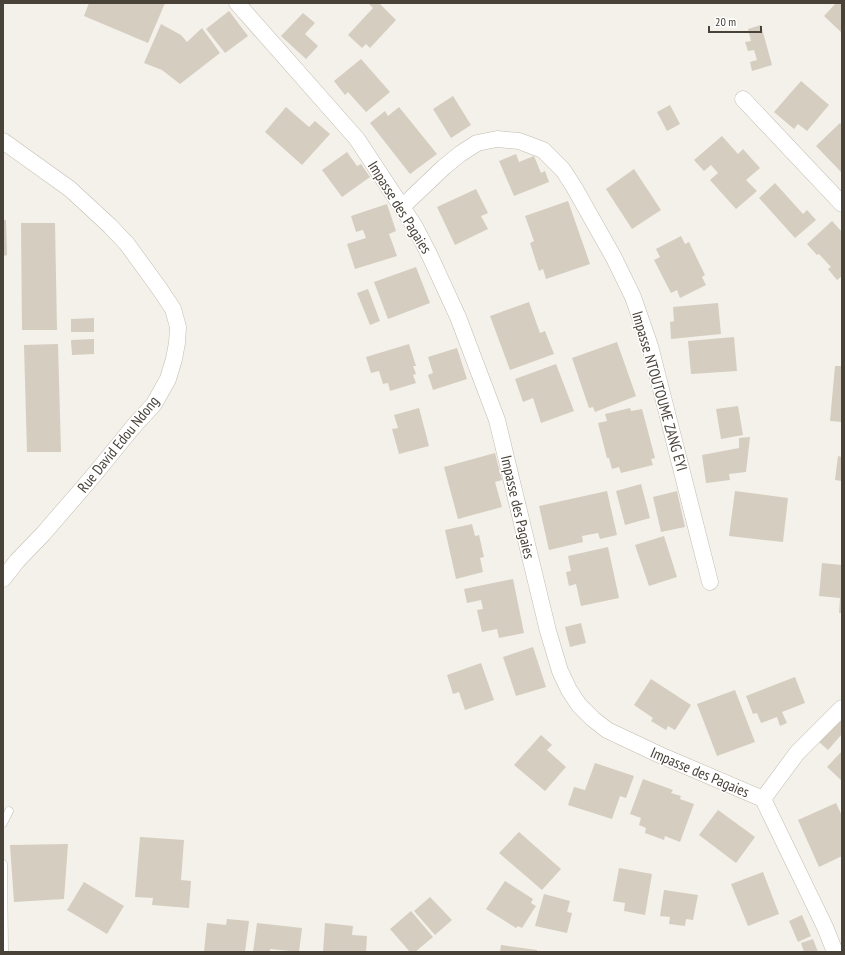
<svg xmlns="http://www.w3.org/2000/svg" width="845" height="955" font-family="'PT Sans Narrow',sans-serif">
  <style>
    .building { fill: #d5cdc0 }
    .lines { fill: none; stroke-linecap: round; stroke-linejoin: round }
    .service-casing { stroke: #c2bcb0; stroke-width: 9 }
    .minor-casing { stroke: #c2bcb0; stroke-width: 17 }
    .service { stroke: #fff; stroke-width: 8 }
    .minor { stroke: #fff; stroke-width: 16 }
    .labels { text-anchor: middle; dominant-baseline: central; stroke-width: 3; stroke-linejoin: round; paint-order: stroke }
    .street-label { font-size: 15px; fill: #484239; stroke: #fff }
  </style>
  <rect width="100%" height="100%" fill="#f4f1ea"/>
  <g class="building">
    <polygon points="89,3 165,3 148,43 84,16"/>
    <polygon points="370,3 379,3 396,20 370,48 366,44 362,48 348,35 373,8 369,4"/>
    <polygon points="836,3 842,3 842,33 824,16"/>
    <polygon points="229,11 248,36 225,53 206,29"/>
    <polygon points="303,13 315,23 305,34 318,46 306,59 281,36"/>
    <polygon points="161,24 181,35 187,42 202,28 220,53 180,84 162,70 144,63"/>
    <polygon points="761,25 772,65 752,71 750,62 757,60 754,50 748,51 745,42 751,41 748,29"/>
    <polygon points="361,59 390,92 366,112 348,92 345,95 334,81"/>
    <polygon points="801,81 829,105 807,131 798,124 794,129 774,112"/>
    <polygon points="453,96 471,125 451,138 433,109"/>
    <polygon points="670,105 680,124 667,131 657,112"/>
    <polygon points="286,107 309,127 315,121 330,134 302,165 265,132"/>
    <polygon points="399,107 437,154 410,174 370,123 385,111 388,116"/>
    <polygon points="840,123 842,125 842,173 816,146"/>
    <polygon points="722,136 738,154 743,149 760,168 746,180 757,191 736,209 710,180 718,173 711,165 704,171 694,160"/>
    <polygon points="347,152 357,166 361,164 370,177 342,197 322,170"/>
    <polygon points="516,154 519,162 534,156 541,173 545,171 549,182 514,196 499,161"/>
    <polygon points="634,169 661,210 632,229 606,189"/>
    <polygon points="775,183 803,214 807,210 816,220 795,238 759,198"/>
    <polygon points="476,189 488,213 481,216 488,229 455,245 437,207"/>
    <polygon points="568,201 590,264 546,279 543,269 539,271 530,243 534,241 525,216"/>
    <polygon points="387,204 396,231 389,234 397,256 355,269 347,244 366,238 363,230 356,232 351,216"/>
    <polygon points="3,220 6,220 7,255 3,256"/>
    <polygon points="832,221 842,232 842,276 837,280 828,269 831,267 819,254 817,255 807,244"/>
    <polygon points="21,223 55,223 57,330 22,330"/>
    <polygon points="681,236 685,244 689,242 705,275 702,277 706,285 680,298 677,290 671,293 654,260 660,257 656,249"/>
    <polygon points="416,267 430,303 388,319 374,282"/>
    <polygon points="368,289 380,321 370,325 357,293"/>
    <polygon points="529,302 540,333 545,331 554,354 510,370 490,316"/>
    <polygon points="718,303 721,334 671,339 670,322 674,321 673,307"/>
    <polygon points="94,318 94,332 71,332 71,319"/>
    <polygon points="734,337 737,371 691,374 688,341"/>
    <polygon points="94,339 94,354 72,355 71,340"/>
    <polygon points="617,342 636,396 595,412 593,407 589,408 572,358"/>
    <polygon points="58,344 61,452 27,452 24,345"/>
    <polygon points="409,344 416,366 413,366 416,374 413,375 416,383 390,391 388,383 383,384 379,371 371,373 366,357"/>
    <polygon points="457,348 467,379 433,390 428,375 433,373 428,357"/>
    <polygon points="556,364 574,411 541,423 533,398 523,402 515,379"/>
    <polygon points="835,366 842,366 842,422 830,421"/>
    <polygon points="738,406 743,435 721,439 716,409"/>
    <polygon points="419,408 429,446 399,454 392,429 398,428 394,415"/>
    <polygon points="630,408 631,411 642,409 655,458 651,459 653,465 621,473 619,467 612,469 609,458 607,458 598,423 607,421 605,414"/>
    <polygon points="750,437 746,472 729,474 730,480 706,483 702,455 739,448 739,438"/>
    <polygon points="495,453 502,480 495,482 502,507 458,519 444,467"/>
    <polygon points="838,456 842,457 842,481 835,480"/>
    <polygon points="641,484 650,518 625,525 616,491"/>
    <polygon points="607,491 617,535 600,539 598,533 582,536 583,542 549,550 539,506"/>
    <polygon points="677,491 685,527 661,532 653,497"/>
    <polygon points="735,491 788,498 783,542 729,536"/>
    <polygon points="472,524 475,536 479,535 484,557 480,558 483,572 456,579 445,530"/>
    <polygon points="664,536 677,577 649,586 635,545"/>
    <polygon points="608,547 619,598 581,606 576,584 569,586 566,572 571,571 568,556"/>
    <polygon points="822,563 842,565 842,613 839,613 840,598 819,596"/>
    <polygon points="513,579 524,633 499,638 497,629 482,632 477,610 483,609 481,600 467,603 464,589"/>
    <polygon points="581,623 586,643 570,647 565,627"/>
    <polygon points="533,647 546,687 516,696 503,657"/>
    <polygon points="481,663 494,700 465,710 459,692 453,694 447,675"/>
    <polygon points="795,677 805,703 782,712 787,723 780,726 777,717 761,723 757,713 753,714 746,696"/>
    <polygon points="651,679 691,705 675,730 668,726 666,730 651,721 653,718 634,705"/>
    <polygon points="735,690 755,742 717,756 697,704"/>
    <polygon points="839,720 842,723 842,734 828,750 819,742"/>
    <polygon points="541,735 552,745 547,750 566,767 545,791 514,765"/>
    <polygon points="842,751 842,781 827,767"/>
    <polygon points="595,763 634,776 626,798 620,796 612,819 568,805 574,787 585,790"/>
    <polygon points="643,779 673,790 671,793 681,796 680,799 694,804 680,842 665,836 664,840 645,833 646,828 639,825 641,818 630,814"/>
    <polygon points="836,803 842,816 842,856 819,867 798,820"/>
    <polygon points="718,810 755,837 736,863 699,835"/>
    <polygon points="519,832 561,869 542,890 499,853"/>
    <polygon points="140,837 184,840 181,880 191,881 189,908 152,905 153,898 135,897"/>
    <polygon points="68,844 64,899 14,902 10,845"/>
    <polygon points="619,868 652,874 645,915 624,911 625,903 613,901"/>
    <polygon points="763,872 779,914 748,926 731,884"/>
    <polygon points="505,881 533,899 531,903 536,906 522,928 518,926 516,928 486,909"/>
    <polygon points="84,882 124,906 107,934 67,910"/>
    <polygon points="664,890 698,895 693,920 686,919 685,926 669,924 670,917 660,916"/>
    <polygon points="544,894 570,901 567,912 572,913 567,933 535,926"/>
    <polygon points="430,897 452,920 435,935 414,911"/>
    <polygon points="411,911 433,937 415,952 410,952 390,929"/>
    <polygon points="802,915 811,936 798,942 789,921"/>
    <polygon points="227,919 249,921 245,952 204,952 207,923 226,925"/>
    <polygon points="257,923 302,928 299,952 270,949 270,952 253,952"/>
    <polygon points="325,923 353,926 352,935 367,936 366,952 323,952"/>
    <polygon points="813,939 818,952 804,952 801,943"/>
    <polygon points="501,945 537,950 537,952 500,952"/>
  </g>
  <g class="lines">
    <defs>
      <g id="service">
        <polyline points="3,823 9,811"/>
        <polyline points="3,864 4,952"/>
      </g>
      <g id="minor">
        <polyline points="237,3 357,139 415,227 429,254 458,317 497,420 548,631 560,671 569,690 579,705 593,719 607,730 660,755 763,799 825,927 835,952"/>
        <polyline points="743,99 842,204"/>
        <polyline points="3,141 70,189 110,226 127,244 159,288 173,309 178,327 177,343 174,359 168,379 154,404 133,427 94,475 43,534 17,561 3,579"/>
        <polyline points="402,207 444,167 460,154 477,143 497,139 519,141 543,150 563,170 574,187 614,258 633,297 650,346 710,582"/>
        <polyline points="763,799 797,753 842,708"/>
      </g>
    </defs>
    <use href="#service" class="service-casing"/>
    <use href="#minor" class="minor-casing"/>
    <use href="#service" class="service"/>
    <use href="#minor" class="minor"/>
  </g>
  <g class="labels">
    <g class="street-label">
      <text transform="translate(400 207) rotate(58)">Impasse des Pagaies</text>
      <text transform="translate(660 391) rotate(74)">Impasse NTOUTOUME ZANG EYI</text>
      <text transform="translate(118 444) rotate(-51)">Rue David Edou Ndong</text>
      <text transform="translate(518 507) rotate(77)">Impasse des Pagaies</text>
      <text transform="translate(700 772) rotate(23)">Impasse des Pagaies</text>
    </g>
  </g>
  <rect width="845" height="955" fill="none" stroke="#484239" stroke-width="8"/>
  <path d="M709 26v6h52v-6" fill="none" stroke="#484239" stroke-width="2"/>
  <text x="715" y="26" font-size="12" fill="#484239" stroke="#ffffff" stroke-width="3" paint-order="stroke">20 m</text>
</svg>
